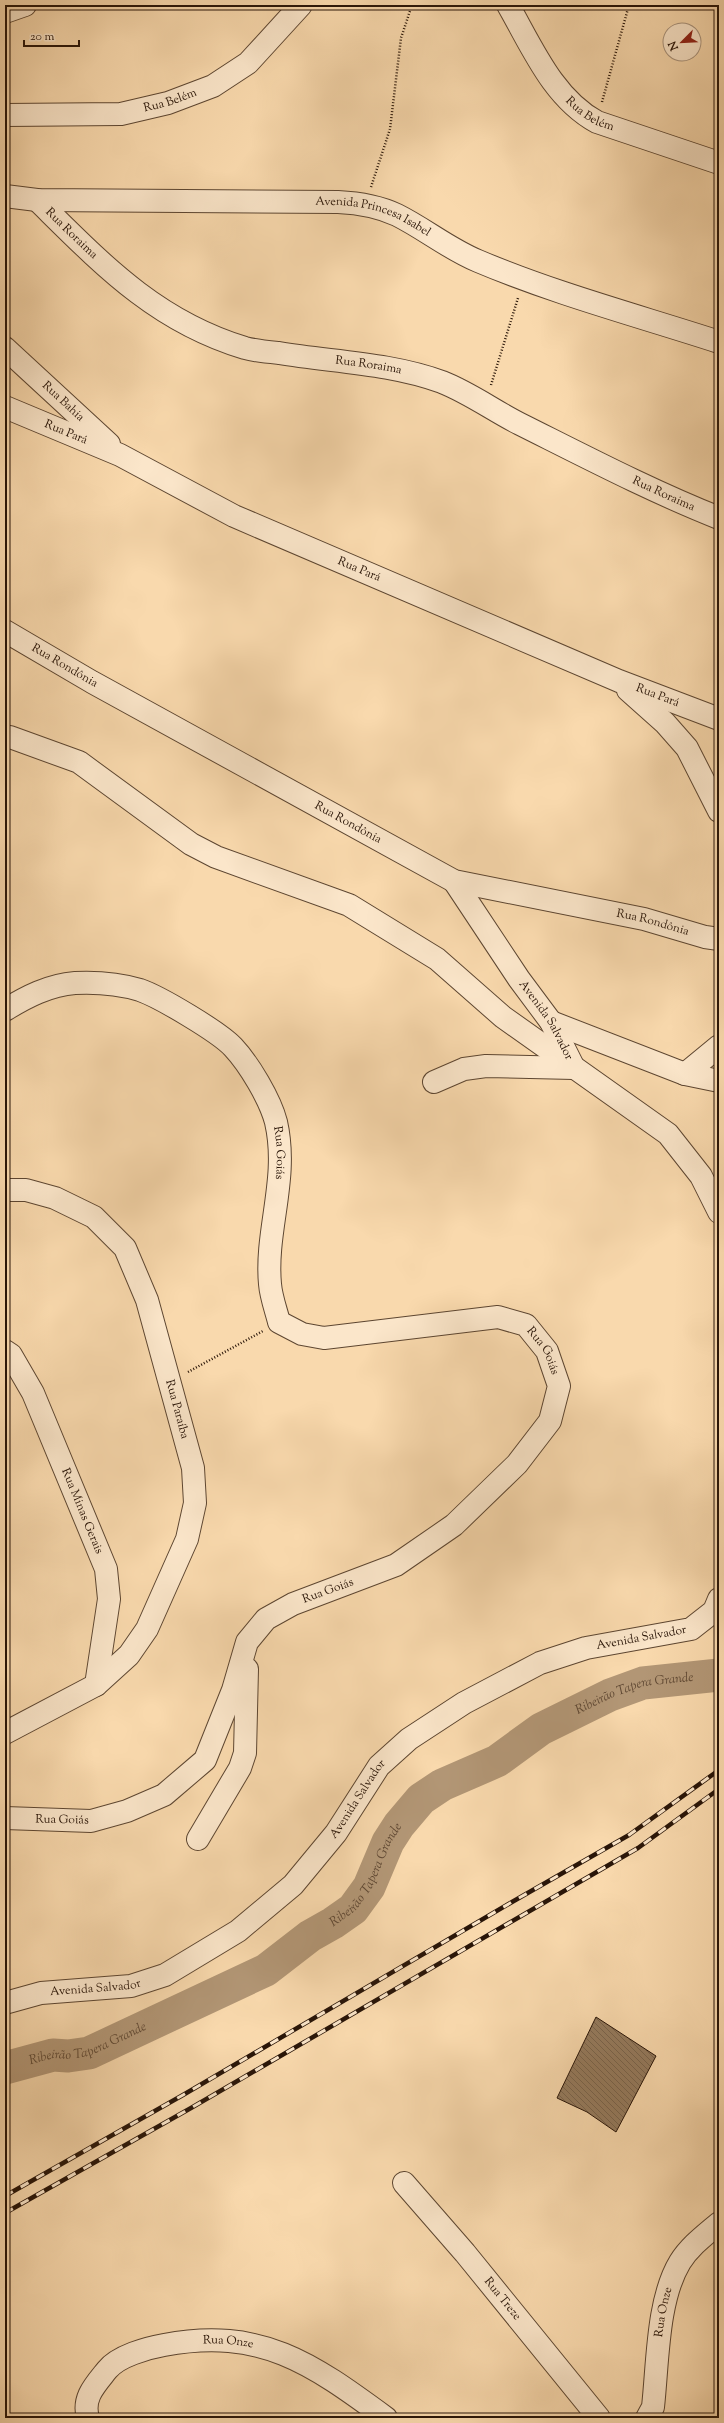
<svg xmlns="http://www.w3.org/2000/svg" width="724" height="2423" font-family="'Sorts Mill Goudy',serif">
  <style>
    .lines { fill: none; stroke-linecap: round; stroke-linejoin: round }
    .river { stroke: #b29675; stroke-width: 33 }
    .building { fill: url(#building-back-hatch); stroke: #291508 }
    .minor-casing { stroke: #5d4631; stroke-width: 24 }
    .path { stroke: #291508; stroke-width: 2.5; stroke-dasharray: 1 2; stroke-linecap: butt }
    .minor { stroke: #fbe6ca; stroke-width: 22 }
    .rail-casing { stroke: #291508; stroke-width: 4.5 }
    .rail { stroke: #fbe6ca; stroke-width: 3; stroke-dasharray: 9; stroke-linecap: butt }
    .labels { text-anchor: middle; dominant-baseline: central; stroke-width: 4; stroke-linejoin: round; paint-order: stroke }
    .street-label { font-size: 12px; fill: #291508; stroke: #fbe6ca }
    .water-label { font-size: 13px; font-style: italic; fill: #604934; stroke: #fbe6ca }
  </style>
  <defs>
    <pattern id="building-back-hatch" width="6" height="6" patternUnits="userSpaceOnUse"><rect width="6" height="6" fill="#957b5e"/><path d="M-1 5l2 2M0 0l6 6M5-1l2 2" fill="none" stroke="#7a644c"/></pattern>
  </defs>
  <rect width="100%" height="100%" fill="#f9d9ad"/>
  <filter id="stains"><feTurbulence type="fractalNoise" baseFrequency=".005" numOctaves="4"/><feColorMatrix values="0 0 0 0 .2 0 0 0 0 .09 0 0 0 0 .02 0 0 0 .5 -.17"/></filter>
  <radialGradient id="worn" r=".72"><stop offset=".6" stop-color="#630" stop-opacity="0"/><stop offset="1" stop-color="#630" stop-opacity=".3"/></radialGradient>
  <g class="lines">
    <path class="river" id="s1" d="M 5,2068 L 53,2055 L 68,2056 L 89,2053 L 266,1970 L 310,1936 L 333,1923 L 353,1909 L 369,1887 L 388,1842 L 399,1825 L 421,1799 L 442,1785 L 497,1761 L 541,1729 L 610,1695 L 643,1683 L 719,1675"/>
  </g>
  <polygon class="building" points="596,2017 656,2056 616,2132 587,2112 557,2098"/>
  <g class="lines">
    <defs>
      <g id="minor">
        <path id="s2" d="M 508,5 C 532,47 553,98 597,122 L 719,163"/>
        <polyline points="5,12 25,5"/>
        <path id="s3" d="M 5,115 L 121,114 L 168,103 L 213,86 L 248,63 L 301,5"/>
        <path id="s4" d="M 5,196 L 37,200 L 338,202 C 358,203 378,206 397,215 C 425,229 449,249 478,261 C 556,294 639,316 719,342"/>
        <path id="s5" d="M 37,200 C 101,263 155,321 245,348 C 256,351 268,352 279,353 C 333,362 390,363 442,382 C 470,393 494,411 520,424 C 586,457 651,491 719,518"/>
        <path id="s6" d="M 5,348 L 109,444"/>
        <path id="s7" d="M 5,407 L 120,455 L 234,516 L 619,681 L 719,719"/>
        <path id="s8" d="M 5,631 L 92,682 L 454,881 L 644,919 L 705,937 L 719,939"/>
        <polyline points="628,690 665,723 687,748 719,811"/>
        <polyline points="10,737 79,762 191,844 216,857 349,905 437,959 503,1017 668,1134 701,1176 719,1212"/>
        <path id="s9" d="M 454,881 L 519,979 L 551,1022 L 572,1064"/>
        <path id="s10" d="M 5,1010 C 26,997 49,985 75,983 C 96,982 120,984 140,990 C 160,997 219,1032 233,1047 C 249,1064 270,1099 276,1122 C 289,1179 265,1230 270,1284 C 271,1297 276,1310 279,1322 L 302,1334 L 324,1338 L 498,1317 L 526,1325 L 547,1351 L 559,1386 L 550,1421 L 517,1464 L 454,1525 L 396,1565 L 293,1604 L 266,1619 L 247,1642 L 233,1690 L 205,1760 L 164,1795 L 127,1811 L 91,1821 L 5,1818"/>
        <polyline points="551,1022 685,1074 719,1081"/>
        <polyline points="685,1074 719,1046"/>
        <polyline points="434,1082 464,1069 486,1066 574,1068"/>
        <path id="s11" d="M 5,1190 L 26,1190 L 55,1198 L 94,1217 L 125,1248 L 147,1300 L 193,1468 L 195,1503 L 187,1539 L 147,1629 L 129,1655 L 96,1685 L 5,1733"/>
        <path id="s12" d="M 5,1351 L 11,1355 L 33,1393 L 106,1569 L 109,1599 L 96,1685"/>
        <polyline points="198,1839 240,1768 245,1753 247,1669"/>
        <path id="s13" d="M 5,2003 L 41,1993 L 131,1986 L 165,1975 L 238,1931 L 293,1885 L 336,1833 L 379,1766 L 409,1739 L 464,1703 L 540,1663 L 586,1648 L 691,1629 L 714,1611 L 719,1599"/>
        <path id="s14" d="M 404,2183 L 465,2253 L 599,2418"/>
        <path id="s15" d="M 88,2418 C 82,2398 95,2385 107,2370 C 118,2356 147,2348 164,2345 C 261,2327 311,2363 386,2418"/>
        <path id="s16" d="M 647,2418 L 653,2407 C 658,2362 657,2300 680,2262 C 690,2246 705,2235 719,2223"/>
      </g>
    </defs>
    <use href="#minor" class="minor-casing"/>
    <g class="path">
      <polyline points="602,102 629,5"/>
      <polyline points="371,187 390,129 401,38 412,5"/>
      <polyline points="491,385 518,298"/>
      <polyline points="188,1372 263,1331"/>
    </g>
    <use href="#minor" class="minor"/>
    <defs>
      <g id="rail">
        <polyline points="5,2196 183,2095 512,1902 629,1835 719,1770"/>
        <polyline points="5,2213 191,2108 638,1848 719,1789"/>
      </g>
    </defs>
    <use href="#rail" class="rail-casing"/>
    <use href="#rail" class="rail"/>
  </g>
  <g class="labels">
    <g class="street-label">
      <text stroke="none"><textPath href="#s3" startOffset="167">Rua Belém</textPath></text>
      <text stroke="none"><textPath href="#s2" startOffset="139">Rua Belém</textPath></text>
      <text stroke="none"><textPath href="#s4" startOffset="371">Avenida Princesa Isabel</textPath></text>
      <text stroke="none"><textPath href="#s5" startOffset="48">Rua Roraima</textPath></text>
      <text stroke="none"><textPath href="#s5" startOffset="383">Rua Roraima</textPath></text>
      <text stroke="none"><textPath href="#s6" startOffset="79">Rua Bahia</textPath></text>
      <text stroke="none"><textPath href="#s7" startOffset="66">Rua Pará</textPath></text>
      <text stroke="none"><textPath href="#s5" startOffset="707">Rua Roraima</textPath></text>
      <text stroke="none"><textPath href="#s7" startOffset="390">Rua Pará</textPath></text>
      <text stroke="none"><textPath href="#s8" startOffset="69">Rua Rondônia</textPath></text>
      <text stroke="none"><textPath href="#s7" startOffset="714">Rua Pará</textPath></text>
      <text stroke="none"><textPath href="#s8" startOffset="393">Rua Rondônia</textPath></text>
      <text stroke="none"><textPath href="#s8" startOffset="717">Rua Rondônia</textPath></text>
      <text stroke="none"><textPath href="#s9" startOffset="167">Avenida Salvador</textPath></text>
      <text stroke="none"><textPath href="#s10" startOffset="369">Rua Goiás</textPath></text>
      <text stroke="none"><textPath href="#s10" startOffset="824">Rua Goiás</textPath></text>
      <text stroke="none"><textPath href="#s11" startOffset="308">Rua Paraíba</textPath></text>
      <text stroke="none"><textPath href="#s12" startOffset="179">Rua Minas Gerais</textPath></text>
      <text transform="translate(328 1591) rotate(-20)">Rua Goiás</text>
      <text stroke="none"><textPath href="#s13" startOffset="764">Avenida Salvador</textPath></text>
      <text stroke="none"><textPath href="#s13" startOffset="428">Avenida Salvador</textPath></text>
      <text transform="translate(62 1820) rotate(1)">Rua Goiás</text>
      <text stroke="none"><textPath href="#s13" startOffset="92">Avenida Salvador</textPath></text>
      <text stroke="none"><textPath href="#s14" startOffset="152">Rua Treze</textPath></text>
      <text stroke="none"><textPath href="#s16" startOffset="108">Rua Onze</textPath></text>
      <text stroke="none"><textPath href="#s15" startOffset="182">Rua Onze</textPath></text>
    </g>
    <g class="water-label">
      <text stroke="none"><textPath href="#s1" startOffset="759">Ribeirão Tapera Grande</textPath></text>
      <text stroke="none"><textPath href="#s1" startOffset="423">Ribeirão Tapera Grande</textPath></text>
      <text stroke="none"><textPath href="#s1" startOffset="87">Ribeirão Tapera Grande</textPath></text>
    </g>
  </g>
  <rect width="724" height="2423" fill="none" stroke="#f9d9ad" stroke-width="20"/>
  <rect x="6" y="6" width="712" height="2411" fill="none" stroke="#291508" stroke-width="2"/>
  <rect x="10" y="10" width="704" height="2403" fill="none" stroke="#291508"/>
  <g transform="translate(682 42) rotate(246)"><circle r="19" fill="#fbe6ca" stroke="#a7927c"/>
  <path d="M0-3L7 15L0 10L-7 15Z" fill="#8f2418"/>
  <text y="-6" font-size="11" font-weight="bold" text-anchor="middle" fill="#291508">N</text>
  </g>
  <path d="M24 40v6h55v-6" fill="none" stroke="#291508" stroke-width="2"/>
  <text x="30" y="40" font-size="12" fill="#291508" stroke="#fbe6ca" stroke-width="3" paint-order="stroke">20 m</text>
  <rect width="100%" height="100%" filter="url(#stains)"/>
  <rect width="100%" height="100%" fill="url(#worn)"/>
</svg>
